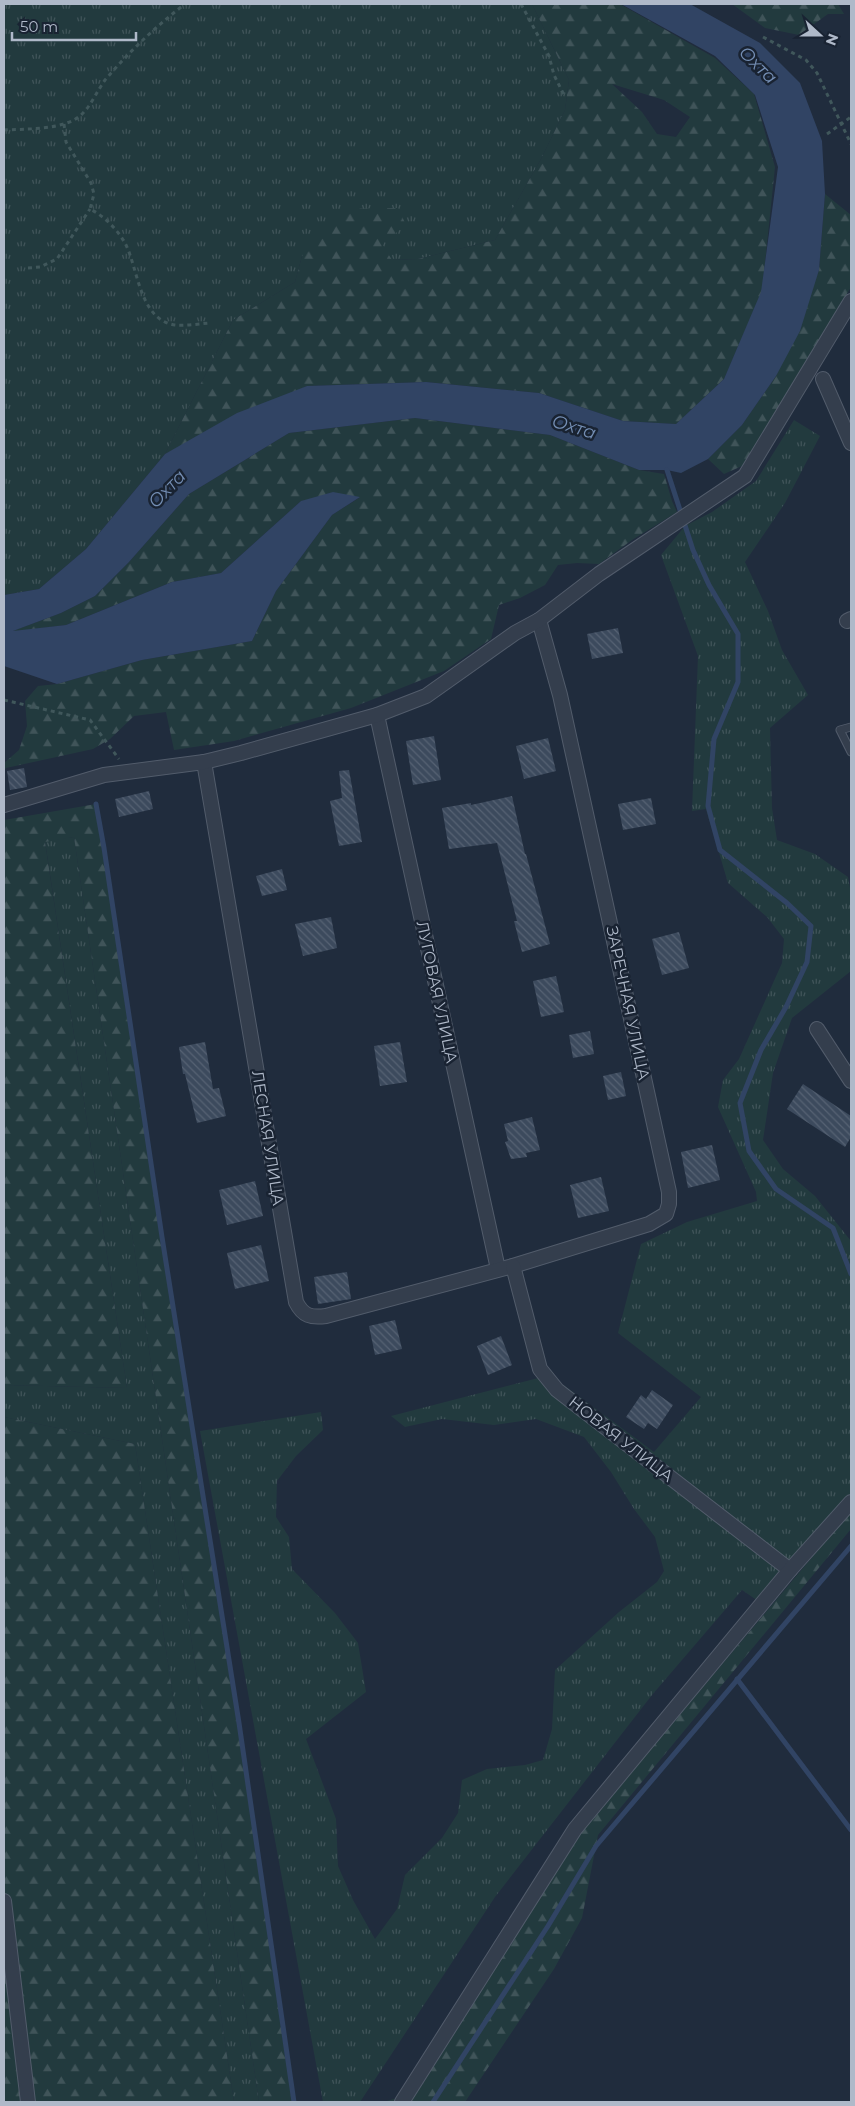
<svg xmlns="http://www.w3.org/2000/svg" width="855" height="2106" font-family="Montserrat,sans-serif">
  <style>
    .grass { fill: url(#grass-tufts) }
    .forest { fill: url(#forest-firs); fill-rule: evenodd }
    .water { fill: #314464 }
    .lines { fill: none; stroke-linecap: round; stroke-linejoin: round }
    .stream { stroke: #314464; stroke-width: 5 }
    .building { fill: url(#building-back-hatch) }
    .lane-casing { stroke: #525c6b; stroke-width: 9 }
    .street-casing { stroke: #525c6b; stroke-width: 16 }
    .path { stroke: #40575b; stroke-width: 3; stroke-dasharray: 4 4; stroke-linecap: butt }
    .lane { stroke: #343e4d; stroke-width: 7 }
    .street { stroke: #343e4d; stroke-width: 14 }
    .labels { text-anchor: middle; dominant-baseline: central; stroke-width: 5; stroke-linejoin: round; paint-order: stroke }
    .street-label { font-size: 16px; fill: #afb9c9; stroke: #192332 }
    .water-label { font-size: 18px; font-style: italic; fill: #748eb4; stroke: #192332 }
  </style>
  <defs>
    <pattern id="grass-tufts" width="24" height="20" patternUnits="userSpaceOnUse" patternTransform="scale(1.25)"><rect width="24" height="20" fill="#223a3e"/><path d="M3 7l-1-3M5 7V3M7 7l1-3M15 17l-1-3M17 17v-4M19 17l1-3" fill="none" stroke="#405459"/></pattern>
    <pattern id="forest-firs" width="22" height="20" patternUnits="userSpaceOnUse" patternTransform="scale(1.25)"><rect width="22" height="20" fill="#223a3e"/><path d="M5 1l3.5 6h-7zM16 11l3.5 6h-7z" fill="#405459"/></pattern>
    <pattern id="building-back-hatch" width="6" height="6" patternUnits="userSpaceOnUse" patternTransform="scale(1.25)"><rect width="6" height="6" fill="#3c4a5d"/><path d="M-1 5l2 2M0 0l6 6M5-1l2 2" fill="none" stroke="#566273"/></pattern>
  </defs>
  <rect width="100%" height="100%" fill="#202c3d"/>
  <g class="grass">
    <polygon points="4,4 532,4 569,80 565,110 541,159 495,240 418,259 391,260 381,244 302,256 295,282 233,320 165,454 86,549 39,589 4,595"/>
    <polygon points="794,420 820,436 785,503 745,562 768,611 782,650 808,695 770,728 772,808 777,840 815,854 848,877 851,894 851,971 792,1018 773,1073 763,1140 783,1169 815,1196 851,1241 851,1495 790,1570 761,1603 742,1590 652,1695 495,1897 360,2102 323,2102 200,1431 321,1412 323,1430 296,1456 277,1481 276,1517 289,1537 292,1569 335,1613 358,1643 366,1692 306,1739 336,1819 338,1866 353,1900 375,1939 397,1909 405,1875 442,1838 458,1813 462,1780 487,1769 525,1765 543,1760 552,1729 555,1670 619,1612 657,1582 664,1571 655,1537 634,1509 611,1472 584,1437 536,1419 494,1425 442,1419 405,1427 391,1416 550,1375 654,1452 701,1397 618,1333 641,1244 687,1222 757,1201 756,1192 718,1107 723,1080 739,1059 782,963 784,939 767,917 728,883 706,809 692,811 698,656 661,555 685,526 712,512 756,481"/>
    <polygon points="74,837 259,2102 234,2102 135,1444 4,1417 4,1385 127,1388 45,841"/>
  </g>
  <g class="forest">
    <path d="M 532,4 L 620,4 L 715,58 L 754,94 L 775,167 L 762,292 L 724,379 L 676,424 L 623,421 L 539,393 L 427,382 L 307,386 L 165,454 L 233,320 L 295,282 L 302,256 L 340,209 L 398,208 L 406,225 L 382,244 L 392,260 L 418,259 L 495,240 L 541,159 L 565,110 L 569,80 ZM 612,84 L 664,100 L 690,117 L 676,137 L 657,134 L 642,112 Z"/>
    <polygon points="732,4 838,4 844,14 828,14 799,35 765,28"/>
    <polygon points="825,194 851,215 851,287 779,408 742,466 724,474 708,459 742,425 776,376 819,270"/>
    <polygon points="415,418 550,435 639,470 664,474 672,501 677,512 632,540 599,564 577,563 558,565 545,585 520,598 499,605 491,639 444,671 351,708 234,741 174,750 166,712 134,716 110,739 93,749 6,768 4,771 4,763 19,750 27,726 25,701 38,686 57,684 142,660 252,641 276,591 332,515 359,498 301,501 221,573 172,582 66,625 10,632 61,613 95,596 129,562 189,494 289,433"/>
    <polygon points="96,804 104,848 162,1237 239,1723 294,2102 259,2102 74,837 45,842 127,1388 4,1385 4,820"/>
    <polygon points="4,1417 135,1444 234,2102 4,2102"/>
    <polygon points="851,1511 851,1529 598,1835 582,1918 554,1969 465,2102 384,2102 418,2091 581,1832"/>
  </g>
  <polygon class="water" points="621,4 690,4 760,43 800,83 822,141 825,194 819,270 800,331 776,376 742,425 708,459 681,473 667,470 639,470 550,435 415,418 289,433 189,494 129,562 95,596 61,613 13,631 66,625 172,582 221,573 301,501 333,492 360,497 332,515 276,591 252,641 142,660 57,684 4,666 4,595 39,589 86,549 165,454 237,413 307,386 426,382 539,393 623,421 676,424 724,379 761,292 778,167 755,95 715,56"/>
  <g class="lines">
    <g class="stream">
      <polyline points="667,470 693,550 709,585 738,634 738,682 714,739 708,806 720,850 787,903 811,926 807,962 786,1007 761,1050 740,1103 749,1151 776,1189 833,1228 851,1274"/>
      <polyline points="96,804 104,848 162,1237 239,1723 294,2102"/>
      <polyline points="737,1679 851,1830"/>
      <polyline points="433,2102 548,1926 596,1846 851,1546"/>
    </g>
  </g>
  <g class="building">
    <polygon points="618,628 623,653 592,659 587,634"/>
    <polygon points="434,736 441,780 413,785 406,741"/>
    <polygon points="548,738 556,771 524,779 516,746"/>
    <polygon points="24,768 27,787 10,790 7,771"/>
    <polygon points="349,770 362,842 339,846 330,801 342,798 339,771"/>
    <polygon points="149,791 153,809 119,817 115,799"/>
    <polygon points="512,796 525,854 526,854 550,944 522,952 514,921 517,921 497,843 449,849 442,808 471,803 471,805"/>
    <polygon points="651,798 656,824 623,830 618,804"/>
    <polygon points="282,869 287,890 262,896 256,876"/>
    <polygon points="331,917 337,948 303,956 295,924"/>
    <polygon points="679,932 689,968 662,975 652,939"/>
    <polygon points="556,976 564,1012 541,1017 533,981"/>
    <polygon points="590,1031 594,1054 573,1058 569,1035"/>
    <polygon points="205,1042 213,1089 219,1088 226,1116 197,1123 185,1074 183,1074 179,1047"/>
    <polygon points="400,1042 407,1082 380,1086 374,1046"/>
    <polygon points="621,1072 626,1096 608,1100 603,1076"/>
    <polygon points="803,1084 851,1116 851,1137 845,1147 787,1109"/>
    <polygon points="532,1117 540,1150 526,1153 527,1157 511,1159 505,1142 508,1141 504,1124"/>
    <polygon points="712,1145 720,1180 688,1188 681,1152"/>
    <polygon points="601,1177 609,1211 578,1218 570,1185"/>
    <polygon points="255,1181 263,1216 227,1225 219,1190"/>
    <polygon points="261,1245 269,1281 235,1289 227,1253"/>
    <polygon points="347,1272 351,1299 318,1304 314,1277"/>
    <polygon points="395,1320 402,1349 375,1355 369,1326"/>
    <polygon points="501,1336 512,1365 488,1375 477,1346"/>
    <polygon points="652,1390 673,1405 657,1429 648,1423 644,1429 626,1417 641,1395 646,1399"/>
  </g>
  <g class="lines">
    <defs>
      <polyline id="lane" points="851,727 840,730 851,752"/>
      <g id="street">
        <polyline points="823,379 851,443"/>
        <polyline points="847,621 851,619"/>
        <polyline points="377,715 498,1269"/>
        <path d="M 204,762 L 296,1302 C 303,1316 311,1318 326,1316 L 513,1266 L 649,1224 L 666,1214 L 669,1204 L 669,1192 L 560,695 L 539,620"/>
        <polyline points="4,805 104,775 204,762 241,753 377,715 426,696 515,633 539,620 599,574 745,476 851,301"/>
        <polyline points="817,1029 851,1081"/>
        <polyline points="513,1266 540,1369 557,1390 790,1570"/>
        <polyline points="4,1901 28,2102"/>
        <polyline points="402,2102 575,1829 790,1570 851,1502"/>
      </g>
    </defs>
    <use href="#lane" class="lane-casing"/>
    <use href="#street" class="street-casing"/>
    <g class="path">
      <polyline points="521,4 549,56 554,75 564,95"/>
      <polyline points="763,37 806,60 817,73 851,144"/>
      <path d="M 64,124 L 66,142 L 91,183 L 94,194 L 90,209 C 104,216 117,229 125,243 C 138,267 139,320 175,325 C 185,326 198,324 209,323"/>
      <path d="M 4,130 C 25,129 65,130 81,115 C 91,106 97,91 105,80 C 129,52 155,27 185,4"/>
      <polyline points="827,134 851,117"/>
      <polyline points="28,268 40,267 57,259 90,209"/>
      <polyline points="4,700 90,720 119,759"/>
    </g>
    <use href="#lane" class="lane"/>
    <use href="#street" class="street"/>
  </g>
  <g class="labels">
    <g class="street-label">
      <text transform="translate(437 992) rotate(78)">ЛУГОВАЯ УЛИЦА</text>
      <text transform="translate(628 1003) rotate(78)">ЗАРЕЧНАЯ УЛИЦА</text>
      <text transform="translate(268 1138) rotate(81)">ЛЕСНАЯ УЛИЦА</text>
      <text transform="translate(621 1439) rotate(38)">НОВАЯ УЛИЦА</text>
    </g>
    <g class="water-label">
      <text transform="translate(758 65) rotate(44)">Охта</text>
      <text transform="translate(574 427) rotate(17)">Охта</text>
      <text transform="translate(167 489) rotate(-46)">Охта</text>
    </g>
  </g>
  <rect width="855" height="2106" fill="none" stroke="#afb9c9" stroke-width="10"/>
  <g transform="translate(820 35) rotate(111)" stroke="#192332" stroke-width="4" paint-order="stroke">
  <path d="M0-4L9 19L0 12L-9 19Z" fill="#afb9c9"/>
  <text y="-8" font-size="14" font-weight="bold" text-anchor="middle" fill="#afb9c9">N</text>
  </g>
  <path d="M12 32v8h124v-8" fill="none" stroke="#afb9c9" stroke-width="2.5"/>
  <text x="20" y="32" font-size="15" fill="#afb9c9" stroke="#192332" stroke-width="4" paint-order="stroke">50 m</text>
</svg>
